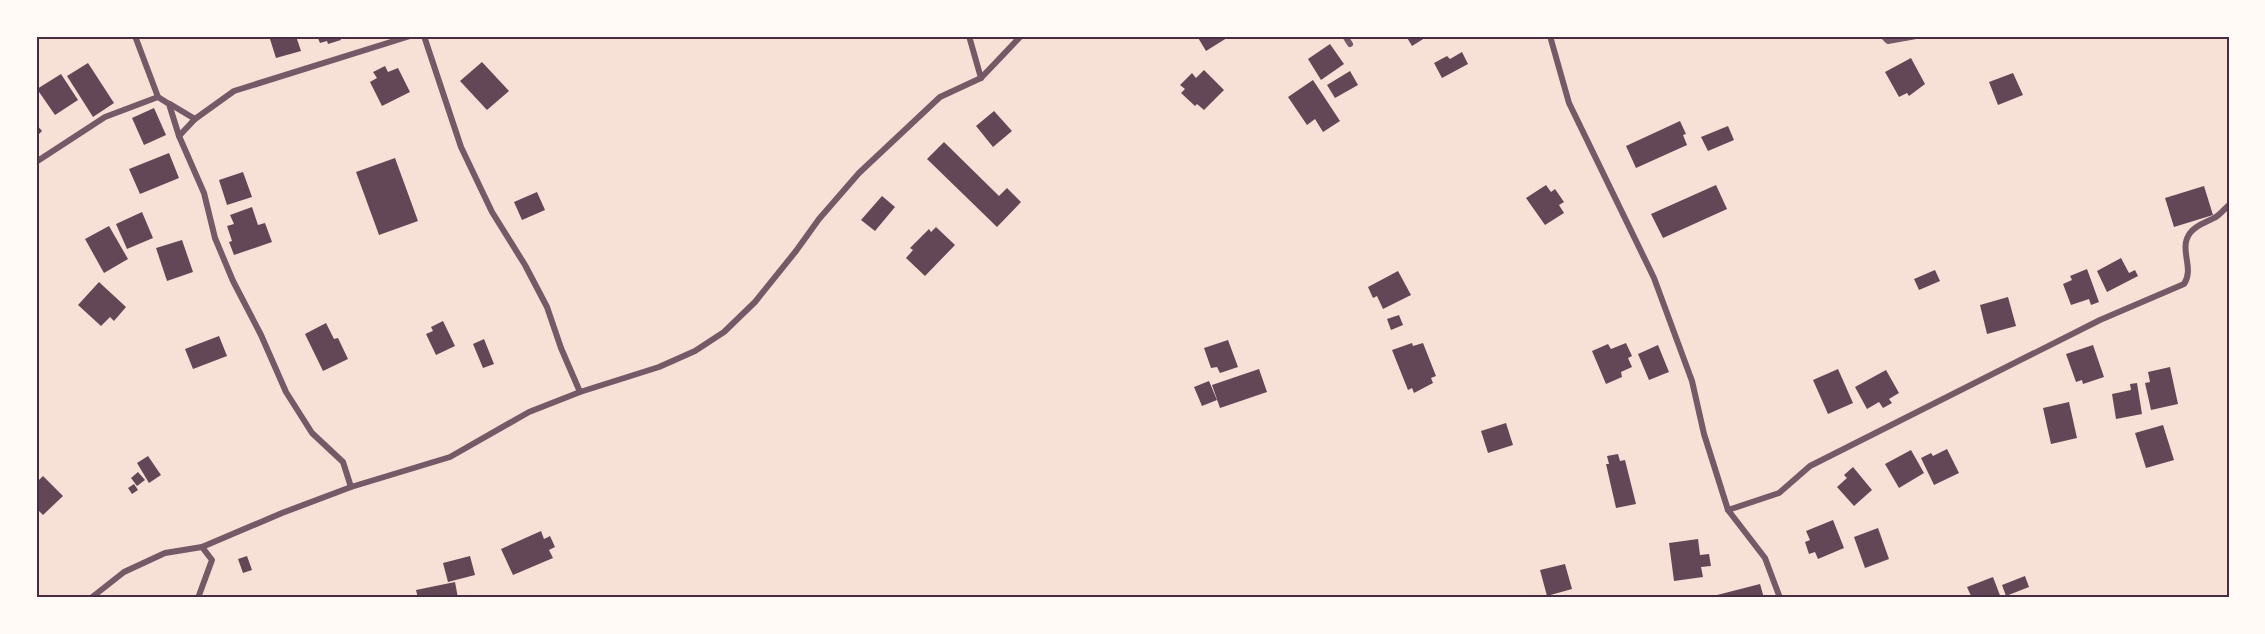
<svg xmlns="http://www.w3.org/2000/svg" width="2265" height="634" font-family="Rubik,sans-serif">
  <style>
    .building { fill: #644757 }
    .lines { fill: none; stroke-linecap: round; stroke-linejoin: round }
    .minor { stroke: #755966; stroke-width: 6 }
    .neatline { fill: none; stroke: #4a2c40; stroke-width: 2 }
  </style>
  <rect width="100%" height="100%" fill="#f7e1d7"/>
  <g class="building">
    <polygon points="269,36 296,36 301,51 276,58"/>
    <polygon points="317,36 339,36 341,40 328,44 327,41 320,43"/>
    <polygon points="1197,36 1230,36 1206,51"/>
    <polygon points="1406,36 1428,36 1412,46"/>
    <polygon points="1330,44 1344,64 1321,80 1308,59"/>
    <polygon points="1462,52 1468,64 1442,78 1434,63 1447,56 1450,59"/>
    <polygon points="1911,58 1925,84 1909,96 1907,93 1899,97 1885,72"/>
    <polygon points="482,62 509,91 487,110 460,81"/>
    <polygon points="88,63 114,103 93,117 67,76"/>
    <polygon points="385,66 388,72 398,68 410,92 382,106 370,82 377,78 373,72"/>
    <polygon points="1204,70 1224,90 1204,110 1197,104 1195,106 1181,93 1185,89 1180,85 1192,73 1196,78"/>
    <polygon points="1350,71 1358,85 1335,98 1327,85"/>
    <polygon points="2013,73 2023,95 1998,105 1989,82"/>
    <polygon points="61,74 78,100 55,115 37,89"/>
    <polygon points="1313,80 1340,121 1323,132 1315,119 1307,125 1288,97"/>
    <polygon points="154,108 166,135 144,145 132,118"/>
    <polygon points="994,111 1012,131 993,147 976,126"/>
    <polygon points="1680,121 1686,134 1683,135 1687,145 1636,168 1626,146"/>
    <polygon points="36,124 42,131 36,137"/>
    <polygon points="1728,126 1734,140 1708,151 1701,137"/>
    <polygon points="944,142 999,196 1007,188 1021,202 997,227 927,159"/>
    <polygon points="169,153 179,178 140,194 129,169"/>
    <polygon points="395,158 418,221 379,235 356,172"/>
    <polygon points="243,172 252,197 227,205 219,180"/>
    <polygon points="1546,185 1551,192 1555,189 1564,202 1559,205 1564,213 1545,225 1526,198"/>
    <polygon points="1716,185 1727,209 1663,238 1651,214"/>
    <polygon points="2204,186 2213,215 2174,227 2165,198"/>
    <polygon points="537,192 545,210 522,220 514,202"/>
    <polygon points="882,196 895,207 875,231 861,220"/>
    <polygon points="252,207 258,225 265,223 272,242 234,255 229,242 232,241 227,226 234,224 230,215"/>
    <polygon points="142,212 153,238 127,249 116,224"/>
    <polygon points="109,226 128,259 104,273 85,239"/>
    <polygon points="936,227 955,245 925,276 906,258 913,250 910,248 929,229 931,232"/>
    <polygon points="182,240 193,272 167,281 156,248"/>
    <polygon points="2121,258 2129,273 2135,270 2138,276 2107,292 2097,271"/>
    <polygon points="2087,269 2099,302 2091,305 2089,299 2071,305 2063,284 2072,280 2070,276"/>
    <polygon points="1935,270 1940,281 1919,290 1914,279"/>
    <polygon points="1398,271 1411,295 1383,309 1377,296 1373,298 1368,287"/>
    <polygon points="99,282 126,307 114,321 110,317 101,326 78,305"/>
    <polygon points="2008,297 2016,326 1987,334 1980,305"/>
    <polygon points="1399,315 1403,325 1391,330 1387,319"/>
    <polygon points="443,321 455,346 436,355 426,334 433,331 431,327"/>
    <polygon points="326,323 334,339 338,338 348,359 323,371 305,334"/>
    <polygon points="219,336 227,356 193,369 185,349"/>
    <polygon points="484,339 494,364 483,368 473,344"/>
    <polygon points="1228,340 1238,367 1220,373 1217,367 1211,368 1204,348"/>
    <polygon points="1412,343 1413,346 1423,343 1436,376 1431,378 1433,383 1414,393 1412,388 1408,390 1392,350"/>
    <polygon points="1626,343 1632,356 1628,358 1632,367 1621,372 1622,377 1606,384 1592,351 1608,344 1611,349"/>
    <polygon points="1658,345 1669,372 1649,380 1638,354"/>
    <polygon points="2093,345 2104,377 2083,384 2082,380 2076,382 2066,354"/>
    <polygon points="2170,367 2178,404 2151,410 2145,383 2150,382 2148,372"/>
    <polygon points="1259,369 1267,392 1220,408 1212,385"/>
    <polygon points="1838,369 1853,403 1828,414 1813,380"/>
    <polygon points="1886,370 1899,393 1889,399 1892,403 1883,408 1879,402 1867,409 1855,387"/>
    <polygon points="1209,381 1217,400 1202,406 1194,387"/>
    <polygon points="2137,383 2142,414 2116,419 2112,394 2131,390 2130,384"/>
    <polygon points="2069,402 2077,438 2051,444 2043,408"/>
    <polygon points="1506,423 1513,445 1488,453 1481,431"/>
    <polygon points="2163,425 2174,460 2146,468 2135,433"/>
    <polygon points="1947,449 1959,473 1934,485 1921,458 1931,453 1933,456"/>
    <polygon points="1911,450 1924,473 1899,488 1885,464"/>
    <polygon points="1618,454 1620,461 1625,460 1636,504 1616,508 1606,464 1609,464 1607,456"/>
    <polygon points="148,456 161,475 149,483 137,463"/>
    <polygon points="1853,467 1872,490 1854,506 1837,487 1847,478 1844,475"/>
    <polygon points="138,472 145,480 137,486 131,478"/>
    <polygon points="43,476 63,496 43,515 36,508 36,483"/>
    <polygon points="134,484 138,490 132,494 128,488"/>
    <polygon points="1833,520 1844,548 1818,559 1815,552 1809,554 1805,542 1810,540 1806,531"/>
    <polygon points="1878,528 1889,559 1865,568 1854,537"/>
    <polygon points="541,531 544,539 550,536 555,547 549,550 553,558 513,575 501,549"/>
    <polygon points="1698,539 1700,555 1709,554 1711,566 1701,567 1703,577 1674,581 1669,543"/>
    <polygon points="247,556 252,570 243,573 238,559"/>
    <polygon points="470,556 475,575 448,582 443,563"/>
    <polygon points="1565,564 1572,589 1547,596 1540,570"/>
    <polygon points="2025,576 2029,587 2006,596 2002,585"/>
    <polygon points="1993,577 2001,598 1972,598 1967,587"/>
    <polygon points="455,582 458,598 418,598 416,590"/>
    <polygon points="1760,584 1764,598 1718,598 1717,595"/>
  </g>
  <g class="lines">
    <g class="minor">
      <polyline points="135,36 158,97 169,104 179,136 204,193 215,238 233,281 261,335 286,392 312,433 343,462 351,487"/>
      <polyline points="424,36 461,147 492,212 525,265 547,307 561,348 580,392"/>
      <polyline points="969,36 981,78"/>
      <polyline points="1345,36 1350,44"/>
      <polyline points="1550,36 1569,103 1654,278 1692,381 1704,434 1728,510 1765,558 1780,598"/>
      <polyline points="1883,36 1888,41 1916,36"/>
      <polyline points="170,104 195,119"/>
      <polyline points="179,136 195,119 234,91 410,36"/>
      <polyline points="36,162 105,117 158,97"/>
      <path d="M 1728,510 L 1779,493 L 1810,466 L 2100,320 L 2184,284 C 2195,268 2178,249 2190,233 C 2197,224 2205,223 2214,218 C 2220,215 2224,209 2229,205"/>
      <polyline points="91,598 124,572 165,553 202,547 282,513 351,487 450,457 529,412 580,392 659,367 695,351 724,332 755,302 796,251 819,219 859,173 940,97 981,78 1021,36"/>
      <polyline points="198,598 212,560 202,547"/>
    </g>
  </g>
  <rect width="2265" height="634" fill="none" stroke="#fffaf5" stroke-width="75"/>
  <rect x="38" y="38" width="2190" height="558" class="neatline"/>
</svg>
